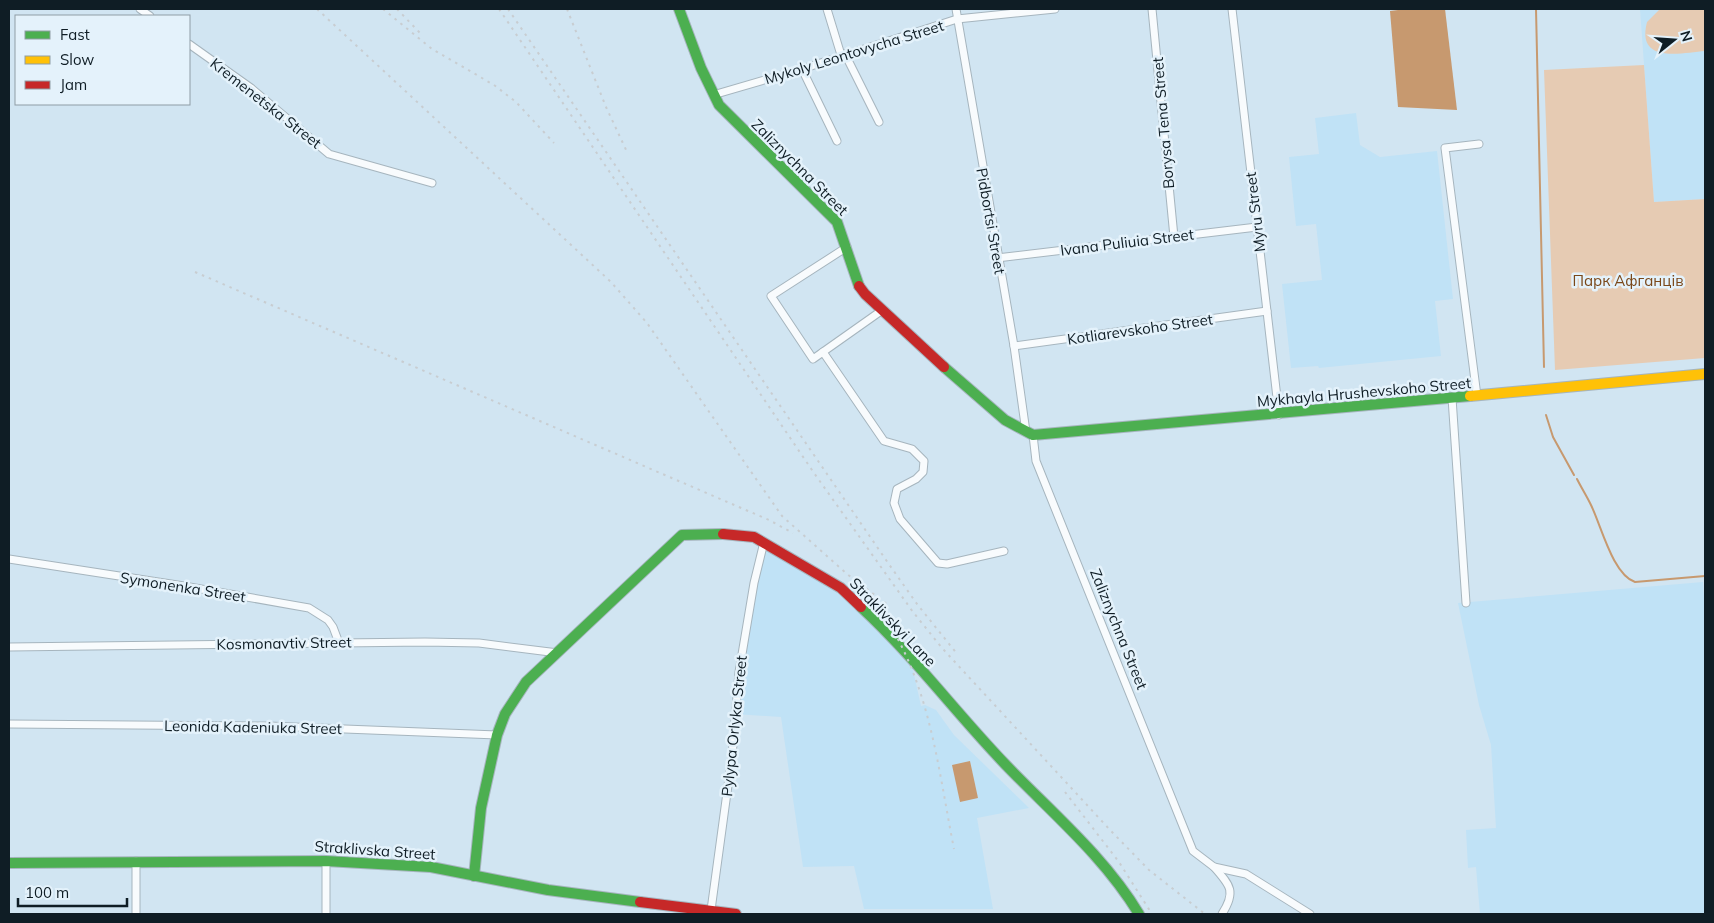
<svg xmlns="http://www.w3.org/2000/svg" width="1714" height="923" font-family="Mulish,sans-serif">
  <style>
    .built { fill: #c0e2f6 }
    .green { fill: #e6cbb3 }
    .water { fill: #c7996f }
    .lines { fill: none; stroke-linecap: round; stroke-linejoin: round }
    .stream { stroke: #c7996f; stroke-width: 2 }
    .street-casing { stroke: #a6b5be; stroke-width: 9 }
    .fast-casing { stroke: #a6b5be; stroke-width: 12 }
    .slow-casing { stroke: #a6b5be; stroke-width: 12 }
    .jam-casing { stroke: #a6b5be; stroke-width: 12 }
    .street { stroke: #f8fbfd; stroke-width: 7 }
    .fast { stroke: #4caf50; stroke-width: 10 }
    .slow { stroke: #ffc107; stroke-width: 10 }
    .jam { stroke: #c62828; stroke-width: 10 }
    .rail { stroke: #c8cdd1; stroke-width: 2; stroke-dasharray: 2.5 5; stroke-linecap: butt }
    .labels { text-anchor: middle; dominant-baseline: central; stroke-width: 5; stroke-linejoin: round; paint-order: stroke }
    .street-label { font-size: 15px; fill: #0f1d25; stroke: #e4f2fb }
    .park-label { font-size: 15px; fill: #7a4718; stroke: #e4f2fb }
  </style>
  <rect width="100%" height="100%" fill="#d1e5f2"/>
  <g class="built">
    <polygon points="1640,9 1705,9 1705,199 1654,202"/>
    <polygon points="1356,113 1360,145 1380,157 1437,151 1453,299 1435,301 1441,356 1319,368 1318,366 1291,368 1282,284 1322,280 1316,224 1296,226 1289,157 1319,154 1315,118"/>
    <polygon points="764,542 841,588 911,661 921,706 925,705 936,710 954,735 1029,808 977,818 993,909 864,909 854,866 803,867 781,717 735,714"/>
    <polygon points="1703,582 1705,612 1705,914 1480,914 1476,867 1468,868 1466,830 1496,828 1491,745 1479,705 1458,603"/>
  </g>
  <g class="green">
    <path d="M 1675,9 L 1705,9 L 1705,51 C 1681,53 1636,64 1647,22 L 1659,10 Z"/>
    <polygon points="1644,65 1654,202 1705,199 1705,358 1555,370 1544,70"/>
  </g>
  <g class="water">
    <polygon points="1406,9 1445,9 1457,110 1398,107 1390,11"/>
    <polygon points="970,761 978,798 960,802 952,765"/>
  </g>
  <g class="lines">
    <g class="stream">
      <polyline points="1536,9 1544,367"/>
      <polyline points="1546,415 1553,437 1574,475"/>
      <path d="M 1577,479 C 1581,487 1586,495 1590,503 C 1601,524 1612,574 1635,582 L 1705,576"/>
    </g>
    <defs>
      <g id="street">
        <polyline points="140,9 150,16"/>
        <polyline points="827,9 841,55"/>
        <polyline points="956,9 1014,346 1026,432"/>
        <polyline points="1152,9 1174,237"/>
        <polyline points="1232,9 1279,415"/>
        <polyline points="189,44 251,88 329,154 432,183"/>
        <polyline points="845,54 879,122"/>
        <polyline points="802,69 837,141"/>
        <polyline points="713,95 802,69 957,19 1055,9"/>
        <polyline points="847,247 771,296 813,359 881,311"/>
        <polyline points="997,258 1257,227"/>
        <polyline points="1014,346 1267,311"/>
        <polyline points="823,352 884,441 912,449 924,461 923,472 916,479 897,489 894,503 900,519 938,563 947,564 1004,551"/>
        <polyline points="1477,396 1445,148 1479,144"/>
        <polyline points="1452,398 1466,603"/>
        <polyline points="1033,435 1036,461 1193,851 1214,867 1246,874 1310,914"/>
        <polyline points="9,559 184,586 309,608 328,620 333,627 339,643"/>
        <polyline points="9,647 425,642 479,643 558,653"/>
        <polyline points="9,724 269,726 497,735"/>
        <path d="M 1214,867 C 1231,886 1236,892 1222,914"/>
        <polyline points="711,910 732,756 739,672 754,583 764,542"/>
        <polyline points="136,914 136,861"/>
        <polyline points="326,914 326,861"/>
      </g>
      <g id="fast">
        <polyline points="679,9 701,68 719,105 837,222 859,286"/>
        <polyline points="944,367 1005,420 1033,435 1470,396"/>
        <path d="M 861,607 C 913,655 956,713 1005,764 C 1051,812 1104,856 1139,914"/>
        <polyline points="9,863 326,861 431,867 548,890 640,902"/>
        <polyline points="474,876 481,808 497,735 505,714 526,682 682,535 723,534"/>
      </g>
      <polyline id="slow" points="1470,396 1705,374"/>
      <g id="jam">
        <polyline points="859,286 865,294 944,367"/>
        <polyline points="723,534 754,537 841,588 861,607"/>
        <polyline points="640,902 736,914"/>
      </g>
    </defs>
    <use href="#street" class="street-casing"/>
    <use href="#fast" class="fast-casing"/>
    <use href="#slow" class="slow-casing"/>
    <use href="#jam" class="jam-casing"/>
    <use href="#street" class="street"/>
    <use href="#fast" class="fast"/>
    <use href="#slow" class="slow"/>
    <use href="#jam" class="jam"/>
    <g class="rail">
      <polyline points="317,9 611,282 647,323 782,516 847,574 888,605"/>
      <polyline points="383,9 432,49 494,85 516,102 554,143"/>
      <polyline points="397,9 421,34"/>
      <polyline points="499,9 814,473 913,612 942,648 1111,831 1149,870 1205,914"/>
      <polyline points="508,9 886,560 917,604 958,655"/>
      <polyline points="567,9 606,107 628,154"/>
      <polyline points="195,272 769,520 793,533"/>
      <path d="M 869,595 C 929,670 936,758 954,849"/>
      <polyline points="1065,792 1119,862 1152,914"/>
    </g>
  </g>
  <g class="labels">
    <g class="street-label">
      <text transform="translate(854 52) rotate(-17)">Mykoly Leontovycha Street</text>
      <text transform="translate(266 103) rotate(38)">Kremenetska Street</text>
      <text transform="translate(1163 123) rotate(-95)">Borysa Tena Street</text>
      <text transform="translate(800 167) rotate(45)">Zaliznychna Street</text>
      <text transform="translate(1255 212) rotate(-97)">Myru Street</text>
      <text transform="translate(991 221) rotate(80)">Pidbortsi Street</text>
      <text transform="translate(1127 242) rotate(-7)">Ivana Puliuia Street</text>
      <text transform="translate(1140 329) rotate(-8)">Kotliarevskoho Street</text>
      <text transform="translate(1364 392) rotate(-5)">Mykhayla Hrushevskoho Street</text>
      <text transform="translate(183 587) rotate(9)">Symonenka Street</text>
      <text transform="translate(893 622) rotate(46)">Straklivskyi Lane</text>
      <text transform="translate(1119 629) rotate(68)">Zaliznychna Street</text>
      <text transform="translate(284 643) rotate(-1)">Kosmonavtiv Street</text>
      <text transform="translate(734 726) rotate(-84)">Pylypa Orlyka Street</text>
      <text transform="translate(253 727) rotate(1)">Leonida Kadeniuka Street</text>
      <text transform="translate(375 850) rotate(4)">Straklivska Street</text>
    </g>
    <g class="park-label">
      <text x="1628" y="280">Парк Афганців</text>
    </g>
  </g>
  <rect width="1714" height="923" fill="none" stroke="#0f1d25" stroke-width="20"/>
  <rect x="15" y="15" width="175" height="90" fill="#e4f2fb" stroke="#8f9da5"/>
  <rect x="25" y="31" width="25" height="8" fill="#4caf50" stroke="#8f9da5"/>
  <text x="60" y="40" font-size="15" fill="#0f1d25">Fast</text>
  <rect x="25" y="56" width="25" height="8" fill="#ffc107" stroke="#8f9da5"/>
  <text x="60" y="65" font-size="15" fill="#0f1d25">Slow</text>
  <rect x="25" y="81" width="25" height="8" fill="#c62828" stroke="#8f9da5"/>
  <text x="60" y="90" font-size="15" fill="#0f1d25">Jam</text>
  <g transform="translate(1674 40) rotate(73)" stroke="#e4f2fb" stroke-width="4" paint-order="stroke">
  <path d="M0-4L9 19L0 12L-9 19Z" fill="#0f1d25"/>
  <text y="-8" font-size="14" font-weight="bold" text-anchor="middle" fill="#0f1d25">N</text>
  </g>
  <path d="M18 898v8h109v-8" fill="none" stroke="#0f1d25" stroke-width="2.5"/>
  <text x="25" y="898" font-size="15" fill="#0f1d25" stroke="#e4f2fb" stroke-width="4" paint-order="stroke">100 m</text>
</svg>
